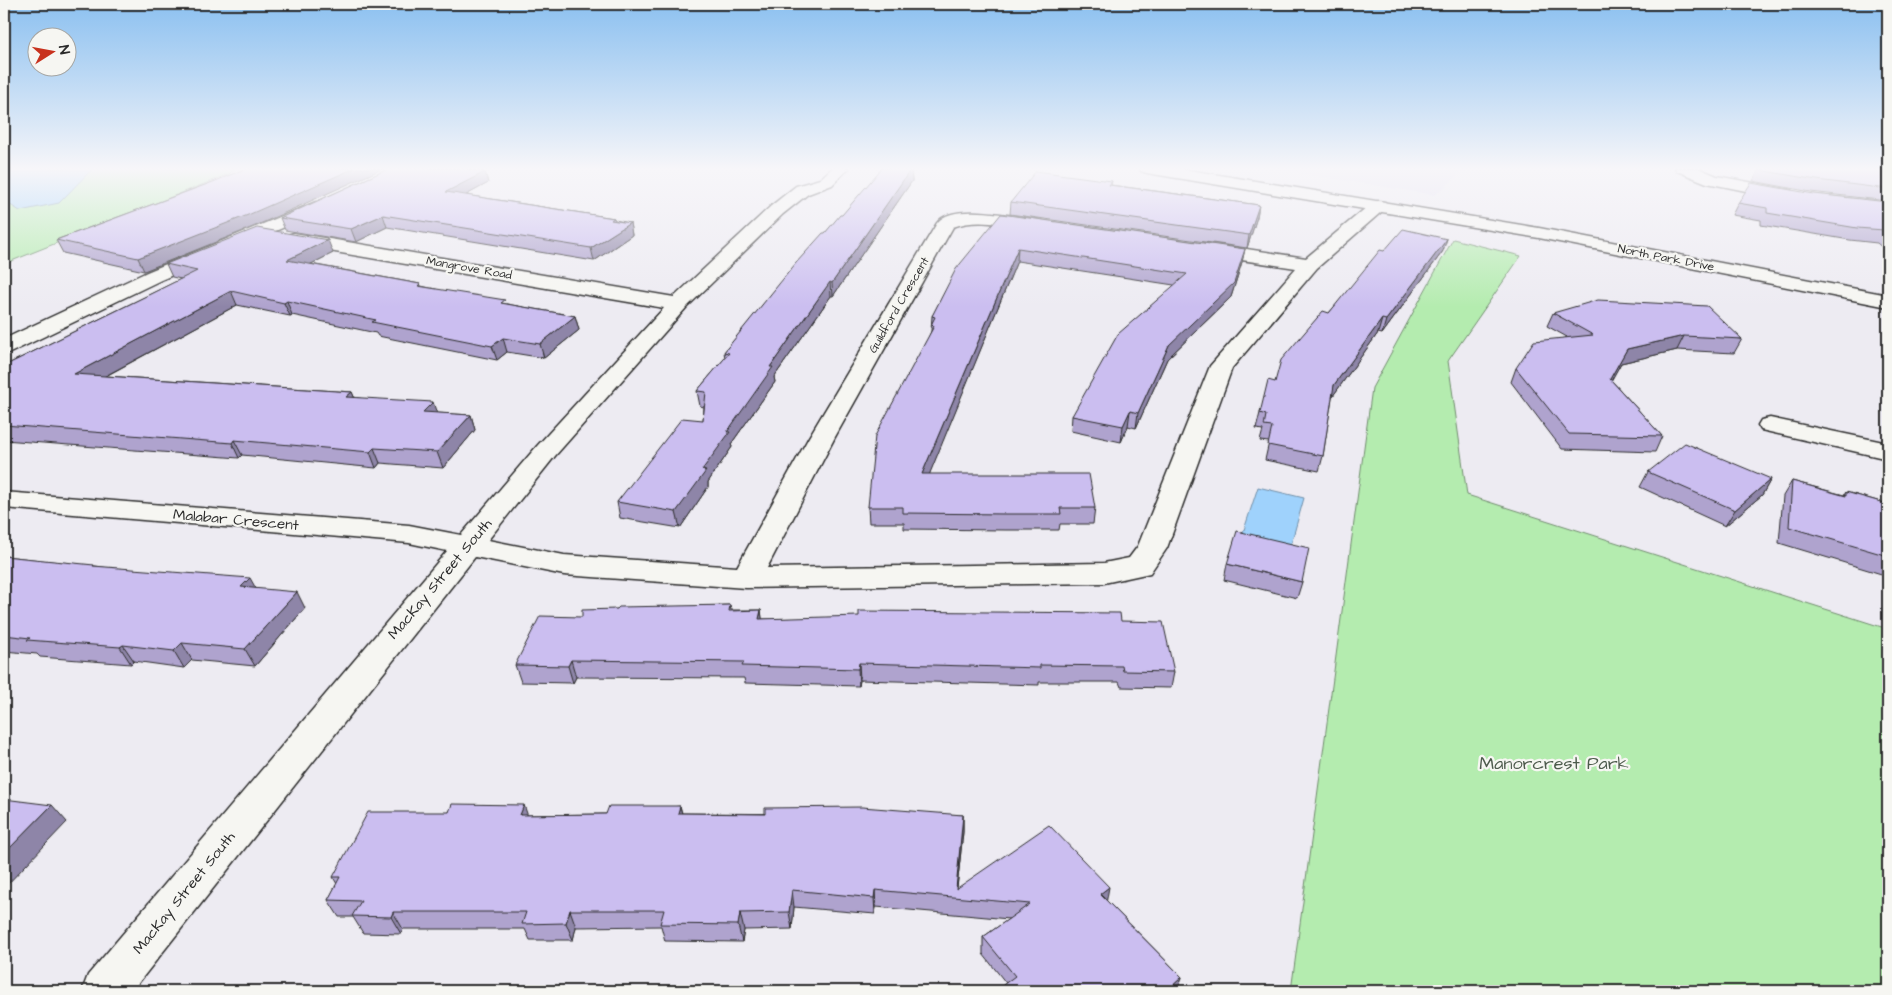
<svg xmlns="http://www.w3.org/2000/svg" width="1892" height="995" font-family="'Architects Daughter',sans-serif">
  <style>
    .built { fill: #e3def1 }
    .green { fill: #b4ecaf; stroke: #708c6d }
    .water { fill: #9fd2fc; stroke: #718fa8 }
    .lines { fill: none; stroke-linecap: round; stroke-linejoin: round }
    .minor-casing { stroke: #2b2b2b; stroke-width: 3 }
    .major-casing { stroke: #2b2b2b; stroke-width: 3 }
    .minor { fill: #f6f6f2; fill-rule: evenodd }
    .major { fill: #f6f6f2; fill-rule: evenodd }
    .wall { fill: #afa3ce; stroke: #2b2b2b }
    .shaded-wall { fill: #8e85a8; stroke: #2b2b2b }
    .building { fill: #cbbef0; stroke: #2b2b2b }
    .labels { text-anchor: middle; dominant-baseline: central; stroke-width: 4.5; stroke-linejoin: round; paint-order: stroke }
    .far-street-label { font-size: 12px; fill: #2b2b2b; stroke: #f6f6f2 }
    .street-label { font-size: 15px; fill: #2b2b2b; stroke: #f6f6f2 }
    .near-park-label { font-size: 18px; fill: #4d5b4c; stroke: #f6f6f2 }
  </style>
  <rect width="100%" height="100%" fill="#edebf2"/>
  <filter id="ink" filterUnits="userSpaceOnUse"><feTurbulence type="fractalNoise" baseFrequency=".02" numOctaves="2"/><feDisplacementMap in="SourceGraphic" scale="10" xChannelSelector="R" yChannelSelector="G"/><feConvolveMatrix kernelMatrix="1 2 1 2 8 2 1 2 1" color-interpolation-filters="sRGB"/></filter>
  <g filter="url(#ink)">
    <polygon class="built" points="1267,168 1467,168 1435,195"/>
    <g class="green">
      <polygon points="4,168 236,168 229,174 4,264"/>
      <polygon points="1453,239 1521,256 1448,361 1467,495 1888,629 1888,991 1291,991 1372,388"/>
    </g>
    <g class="water">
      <polygon points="20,168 93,168 59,203 20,211 4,201 4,173"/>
      <polygon points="1258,487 1304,498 1289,551 1241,539"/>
    </g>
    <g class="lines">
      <defs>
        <g id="minor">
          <path d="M 832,168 L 849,168 L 832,185 L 808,194 L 783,214 L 686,308 L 555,456 L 488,540 L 564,555 L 737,567 L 809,437 L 937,223 C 951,202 1012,216 1034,219 L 1040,220 L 1043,224 L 1040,228 L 1034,229 C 1008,226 978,217 953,227 L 835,437 L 767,568 L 1104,563 L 1129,558 L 1138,546 L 1210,366 L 1296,268 L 1207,255 L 1200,253 L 1198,249 L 1200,245 L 1207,243 L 1306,258 L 1373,202 L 1379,201 L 1385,202 L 1388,206 L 1317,268 L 1232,368 L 1167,548 L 1150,573 L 1104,583 L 746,588 L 564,575 L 475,557 L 132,991 L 82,991 L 88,975 L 447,551 L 409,543 L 4,508 L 4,492 L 409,525 L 461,535 L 537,446 L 664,308 L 294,245 L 287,243 L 285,239 L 287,235 L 294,233 L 674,297 L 771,206 L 796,186 L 820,179 Z"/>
          <polygon points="1675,168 1698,168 1717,176 1791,190 1793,194 1791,198 1785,199 1707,183 1677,171"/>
          <polygon points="316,202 322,203 325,207 322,211 161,280 12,352 4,354 4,339 147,272"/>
          <polygon points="1770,418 1888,443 1888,459 1761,430 1758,425 1761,420"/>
        </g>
        <polygon id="major" points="1139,168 1177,168 1539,228 1888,295 1888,307 1539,238 1147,173 1141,171"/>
      </defs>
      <use href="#minor" class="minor-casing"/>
      <use href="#major" class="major-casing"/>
      <use href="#minor" class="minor"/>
      <use href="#major" class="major"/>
    </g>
    <g class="wall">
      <polygon points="390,168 472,168 471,170 485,172 488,183 466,195 614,218 615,220 630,223 632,235 594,261 387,227 356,242 285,230 280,218"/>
      <polygon points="1760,168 1888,168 1888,201 1811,192 1753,181"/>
      <polygon points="911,169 912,181 833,296 831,296 774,377 775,382 731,444 732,447 708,482 708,487 680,528 620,518 617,502 703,420 704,407 700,406 697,391 725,358 724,352 825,233 842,215"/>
      <polygon points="1112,181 1111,185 1259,205 1257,217 1247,248 1010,214 1011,202"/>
      <polygon points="213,182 253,227 144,271 63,253 56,240"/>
      <polygon points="1814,194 1888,202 1888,250 1885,250 1877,243 1850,240 1761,225 1761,220 1732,215 1738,203"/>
      <polygon points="1001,214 1245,249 1242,262 1231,297 1167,359 1136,428 1128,426 1121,442 1071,431 1072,416 1174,285 1017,261 929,474 1095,508 1093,524 1060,524 1059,530 1005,530 904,529 904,523 869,523 868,507 931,331 932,316"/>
      <polygon points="1384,251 1443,251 1382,334 1378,333 1332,397 1323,456 1319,471 1265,460 1269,442 1260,441 1263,430 1256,429 1260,413 1275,382 1329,313"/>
      <polygon points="333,253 311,264 420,284 421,286 506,304 575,316 579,330 544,358 507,352 497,360 378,336 376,333 292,315 290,316 237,305 106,376 352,392 354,397 436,413 471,415 475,430 443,468 380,463 376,468 242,455 239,458 4,440 4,366 181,279 172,277 166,264"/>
      <polygon points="1553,313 1742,339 1734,353 1677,350 1621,363 1611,380 1662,436 1655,452 1562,449 1511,382 1516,368 1567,337 1547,326"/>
      <polygon points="1648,472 1771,479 1762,495 1725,526 1640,487"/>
      <polygon points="1792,481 1844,495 1846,492 1888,504 1888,576 1779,543 1783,496"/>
      <polygon points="4,556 95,566 255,588 305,608 255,666 192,660 184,668 134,661 131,664 40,657 37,654 4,651"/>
      <polygon points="1227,564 1302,582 1297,598 1224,580"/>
      <polygon points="730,605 731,610 761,610 762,619 1121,621 1174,672 1171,688 1121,687 1119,682 1039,682 1039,685 860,680 859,686 745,683 744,678 576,677 573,683 521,682 515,665 582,617 617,609"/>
      <polygon points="680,806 682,813 963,815 963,832 957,888 1107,901 1182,977 1178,991 1002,991 1003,985 1006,983 983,954 983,937 1009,919 876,907 875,914 794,907 792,929 744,930 742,942 665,941 661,926 576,927 573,940 530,940 525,929 403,929 401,934 363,933 353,917 339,917 328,900 337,884 333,877 449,812 528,815 606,814"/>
    </g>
    <g class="shaded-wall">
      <polygon points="355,168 384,168 253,227 144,271 138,258"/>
      <polygon points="467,168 472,168 470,179 485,172 488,183 450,204 446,192"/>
      <polygon points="911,169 912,181 833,296 832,283"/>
      <polygon points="1259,205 1257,217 1247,248 1249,235"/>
      <polygon points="383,215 387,227 356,242 351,229"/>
      <polygon points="630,223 632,235 594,261 591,248"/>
      <polygon points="1447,239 1443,251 1382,334 1386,320"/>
      <polygon points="328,240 333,253 293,273 287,260"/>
      <polygon points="1018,248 1017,261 923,490 922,474"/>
      <polygon points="1245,249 1242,262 1231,297 1167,359 1136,428 1138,413 1169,345"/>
      <polygon points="830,282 831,296 774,377 775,382 731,444 732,447 708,482 708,487 680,528 676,512 702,470 770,367"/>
      <polygon points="231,291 237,305 83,388 74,374"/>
      <polygon points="287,301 292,315 290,316 284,303"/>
      <polygon points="575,316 579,330 544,358 540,344"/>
      <polygon points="1382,319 1378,333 1330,400 1334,385"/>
      <polygon points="1684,336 1677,350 1621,363 1604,394 1610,379 1627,349"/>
      <polygon points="503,338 507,352 497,360 492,346"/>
      <polygon points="352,392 358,406 346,397"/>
      <polygon points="433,402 438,417 423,412"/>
      <polygon points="1130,411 1128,426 1121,442 1123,426"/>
      <polygon points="471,415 475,430 443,468 437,452"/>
      <polygon points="234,440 242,455 239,458 232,443"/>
      <polygon points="374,448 380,463 376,468 370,452"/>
      <polygon points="1771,479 1762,495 1725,526 1735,510"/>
      <polygon points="250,578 259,594 241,587"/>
      <polygon points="297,592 305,608 255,666 245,649"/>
      <polygon points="761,610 763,626 759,619"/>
      <polygon points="182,643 192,660 184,668 174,651"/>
      <polygon points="123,645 134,661 131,664 120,647"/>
      <polygon points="571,660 576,677 573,683 568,666"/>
      <polygon points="859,663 860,680 859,686 858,669"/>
      <polygon points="52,805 67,822 4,888 4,854"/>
      <polygon points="524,805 530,822 520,815"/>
      <polygon points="680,806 684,823 678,813"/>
      <polygon points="963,815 963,832 956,897 956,889"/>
      <polygon points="1109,887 1106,904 1100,894"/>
      <polygon points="792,890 794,907 792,929 789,912"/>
      <polygon points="875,890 876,907 875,914 874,898"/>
      <polygon points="570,910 576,927 573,940 566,923"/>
      <polygon points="393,912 403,929 401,934 391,917"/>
      <polygon points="740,913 744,930 742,942 738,925"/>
      <polygon points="1182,977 1178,991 1169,991 1170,988"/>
    </g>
    <g class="building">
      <polygon points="247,168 355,168 248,215 138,258 56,240 213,182"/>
      <polygon points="390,168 467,168 467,169 485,172 446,192 614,218 611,220 630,223 591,248 383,215 351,229 280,218"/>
      <polygon points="882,168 910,168 911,169 832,283 830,282 770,367 773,367 727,432 730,432 702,470 706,471 676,512 617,502 682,418 703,420 706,392 697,391 729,353 724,352 796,263 823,233 825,233 840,215 842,215"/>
      <polygon points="1760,168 1888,168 1888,189 1817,180 1759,170"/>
      <polygon points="1036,171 1112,181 1109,185 1259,205 1249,235 1011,202"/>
      <polygon points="1751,183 1814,194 1888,202 1888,234 1884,230 1857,228 1767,213 1767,208 1738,203"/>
      <polygon points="1001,214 1245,249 1234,283 1169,345 1138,413 1130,411 1123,426 1072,416 1118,334 1187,274 1018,248 922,474 1089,474 1095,508 1060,508 1061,514 1005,514 903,513 903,507 868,507 875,436 934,326 931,325 935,317 932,316 956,269"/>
      <polygon points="257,228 328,240 287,260 420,284 418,286 505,300 501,303 575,316 540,344 503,338 492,346 372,322 376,320 287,301 284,303 231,291 74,374 352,392 346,397 433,402 423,412 471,415 437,452 374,448 370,452 234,440 232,443 4,425 4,366 197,271 166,264"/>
      <polygon points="1403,229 1447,239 1386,320 1382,319 1334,385 1323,456 1268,445 1272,427 1264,426 1266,415 1260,413 1268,380 1275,382 1281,360 1323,311 1329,313 1380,250 1384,251"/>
      <polygon points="1598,300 1707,306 1742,339 1684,336 1627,349 1610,379 1662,436 1569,434 1516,368 1534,341 1593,335 1553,313"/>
      <polygon points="1685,443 1771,479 1735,510 1648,472"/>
      <polygon points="1792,481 1846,496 1846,492 1888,504 1888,556 1789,527"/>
      <polygon points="1237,531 1309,548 1302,582 1227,564"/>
      <polygon points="4,556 94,565 93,566 250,578 241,587 297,592 245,649 182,643 174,651 123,645 120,647 27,640 30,638 4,635"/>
      <polygon points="730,605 729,611 761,610 759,619 859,616 859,611 1120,613 1121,621 1163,622 1174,672 1123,671 1122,666 1040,665 1040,668 859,663 858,669 742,666 744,662 571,660 568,666 515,665 540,616 582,617 582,610 617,609 619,607"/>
      <polygon points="4,799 52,805 4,854"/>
      <polygon points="452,804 524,805 520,815 606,814 609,806 680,806 678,813 765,814 765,808 862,807 963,815 956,889 1049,825 1109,887 1100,894 1182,977 1170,988 1171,991 1008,991 1003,985 1015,976 983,937 1030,904 875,890 874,898 792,890 789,912 740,913 738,925 660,924 664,910 570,910 566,923 522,924 526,912 393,912 391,917 352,916 361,901 328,900 340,877 333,877 368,812 449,812"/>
    </g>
  </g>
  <linearGradient id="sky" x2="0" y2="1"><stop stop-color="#8bc0f0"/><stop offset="0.55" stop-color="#f7f6f9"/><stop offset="1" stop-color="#f7f6f9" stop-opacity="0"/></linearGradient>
  <rect width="1892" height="307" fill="url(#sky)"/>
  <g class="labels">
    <g class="far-street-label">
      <text transform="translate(1666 258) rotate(11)">North Park Drive</text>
      <text transform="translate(469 268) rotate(10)">Mangrove Road</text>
      <text transform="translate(899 305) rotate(-60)">Guildford Crescent</text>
    </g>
    <g class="street-label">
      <text transform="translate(236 520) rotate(5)">Malabar Crescent</text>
      <text transform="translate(440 579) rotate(-50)">MacKay Street South</text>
      <text transform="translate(184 893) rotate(-51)">MacKay Street South</text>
    </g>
    <g class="near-park-label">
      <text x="1554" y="763">Manorcrest Park</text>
    </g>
  </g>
  <rect width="1892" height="995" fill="none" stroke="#f6f6f2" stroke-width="20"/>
  <rect x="10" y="10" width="1872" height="975" fill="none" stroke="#2b2b2b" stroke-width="2" filter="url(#ink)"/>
  <g transform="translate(52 52) rotate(79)"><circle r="24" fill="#f6f6f2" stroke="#a5a5a2"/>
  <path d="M0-4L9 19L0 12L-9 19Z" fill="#c8321e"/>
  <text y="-8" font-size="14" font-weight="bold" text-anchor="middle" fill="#2b2b2b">N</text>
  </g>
</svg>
